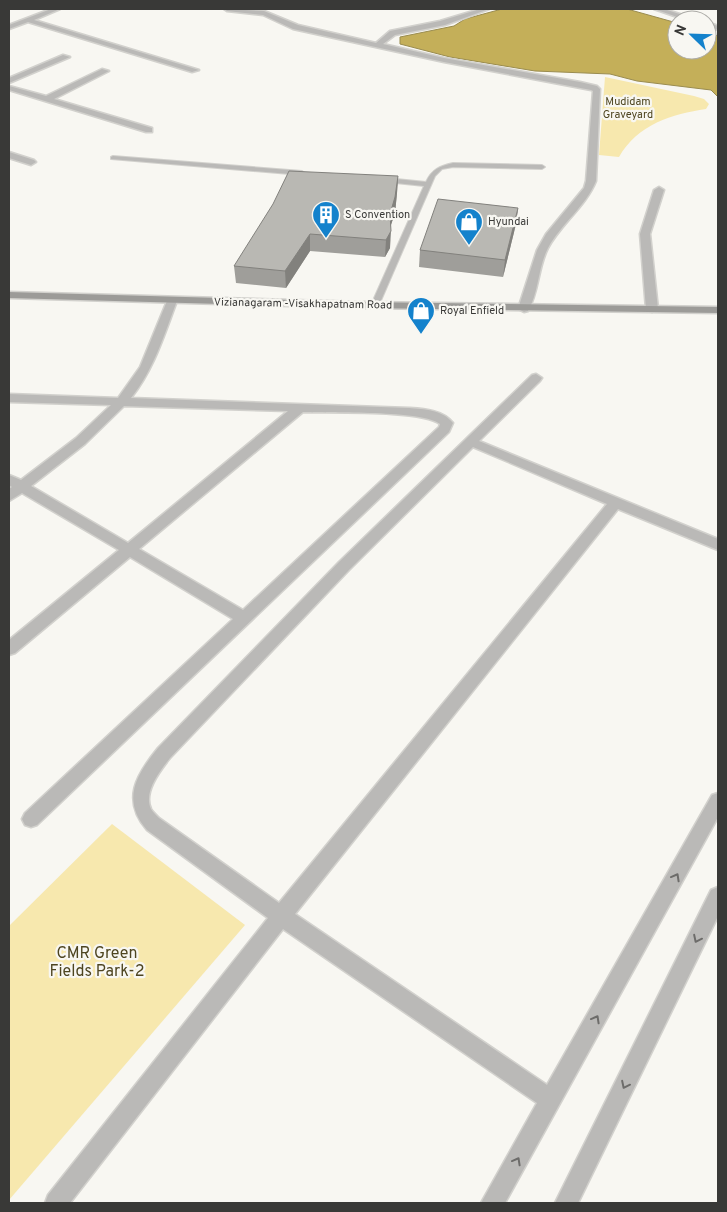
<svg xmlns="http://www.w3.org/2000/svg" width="727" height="1212" font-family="Overpass,sans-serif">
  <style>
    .green { fill: #f7e8ae }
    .water { fill: #c4af59; stroke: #9a8c4f }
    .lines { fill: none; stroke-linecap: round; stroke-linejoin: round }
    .service-casing { stroke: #d2d1cd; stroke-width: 2 }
    .minor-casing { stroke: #d2d1cd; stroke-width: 3 }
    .secondary-casing { stroke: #d2d1cd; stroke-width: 3 }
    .service { fill: #bab9b7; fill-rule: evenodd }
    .minor { fill: #bab9b7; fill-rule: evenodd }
    .secondary { fill: #9c9b98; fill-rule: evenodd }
    .wall { fill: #9f9e9a }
    .shaded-wall { fill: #82817d }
    .building { fill: #b9b8b3; stroke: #82817d }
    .oneway { stroke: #6d6c6a }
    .labels { text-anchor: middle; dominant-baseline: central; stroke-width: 4.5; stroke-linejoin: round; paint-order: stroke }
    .far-park-label { font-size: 11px; fill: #4e4520; stroke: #f8f7f2 }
    .far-poi-label { font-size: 11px; fill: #393937; stroke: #f8f7f2; text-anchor: start }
    .far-street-label { font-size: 11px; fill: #393937; stroke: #f8f7f2 }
    .near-park-label { font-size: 16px; fill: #4e4520; stroke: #f8f7f2 }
  </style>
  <rect width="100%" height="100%" fill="#f8f7f2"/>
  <g class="green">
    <path d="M 605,77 L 694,96 L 704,99 L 709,104 L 706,109 C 672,114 638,124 619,157 L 599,155 Z"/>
    <polygon points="112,824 245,925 9,1200 9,926"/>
  </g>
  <polygon class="water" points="502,9 627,9 677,23 677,50 707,50 707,32 718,36 718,97 711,90 637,81 610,74 535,71 450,57 400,44 400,37 454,26 465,19"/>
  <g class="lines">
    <defs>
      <g id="service">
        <polygon points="113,156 302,171 305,173 302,175 111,159 111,157"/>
        <path d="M 453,163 L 542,165 L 545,167 L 542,169 L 453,167 L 442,169 L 435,176 L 379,305 L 372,307 L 371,305 L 424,186 L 386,182 L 383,180 L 386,178 L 426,182 C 432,169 440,166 453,163 Z"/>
      </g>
      <g id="minor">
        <polygon points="51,9 60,9 34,20 199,70 192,72 28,22 9,29 9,25"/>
        <path d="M 224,9 L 264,11 L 298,25 L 376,43 L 390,31 L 440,21 L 480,9 L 489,9 L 445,25 L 395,35 L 383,44 L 444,58 L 580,82 L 597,86 L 600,89 L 596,181 C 586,206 561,224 548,248 C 538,267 539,292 528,311 L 524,312 L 518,309 L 537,250 L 546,234 L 584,188 L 586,181 L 593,91 L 591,90 L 444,62 L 293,29 L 263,15 L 227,11 Z"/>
        <polygon points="654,9 664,9 698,20 686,20"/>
        <polygon points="707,22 718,26 718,30 707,26"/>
        <polygon points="63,55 70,57 9,83 9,78"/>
        <polygon points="102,69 109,71 54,99 152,128 152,132 146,132 9,90 9,86 46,96"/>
        <polygon points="9,152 34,160 36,162 31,165 9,158"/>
        <polygon points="659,187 664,190 650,234 658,309 652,312 646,309 640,234 654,190"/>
        <path d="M 172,298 L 177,301 C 164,335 154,369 131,398 L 409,408 C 424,409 443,410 453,423 L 449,432 L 37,825 L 31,827 L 25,825 L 22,819 L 25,813 L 233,619 L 130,557 L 15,653 L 9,655 L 9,640 L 119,550 L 22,493 L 9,501 L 9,489 L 12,487 L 9,485 L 9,475 L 21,480 L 76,438 L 111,405 L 9,402 L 9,394 L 118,398 L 140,367 L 167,301 ZM 124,406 L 288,411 L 128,543 L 31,486 L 85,444 ZM 303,412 C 331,413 422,410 440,424 L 439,427 L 243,610 L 139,549 Z"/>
        <path d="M 536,374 L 542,378 L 540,381 L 479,441 L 718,539 L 718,550 L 618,509 L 295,914 L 547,1085 L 712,795 L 718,793 L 718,817 L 505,1203 L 481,1203 L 537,1103 L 283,929 L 70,1203 L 45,1203 L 48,1195 L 268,918 L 147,830 C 121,800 136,775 158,748 L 339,562 L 532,375 ZM 473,447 L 607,504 L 279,903 L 159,818 C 157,816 153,812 151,809 C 143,792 160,771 170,758 L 349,570 Z"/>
        <polygon points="718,887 718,916 578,1203 555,1203 711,890"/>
      </g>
      <polygon id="secondary" points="9,292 364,302 718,307 718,313 364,308 9,298"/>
    </defs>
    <use href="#service" class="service-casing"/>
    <use href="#minor" class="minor-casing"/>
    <use href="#secondary" class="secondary-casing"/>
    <use href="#service" class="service"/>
    <use href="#minor" class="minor"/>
    <use href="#secondary" class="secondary"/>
  </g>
  <g class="wall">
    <polygon points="398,176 397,193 395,213 390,227 390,248 385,257 310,251 286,288 236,283 234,266"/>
    <polygon points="518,208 516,224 503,277 419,267 420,250"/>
  </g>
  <g class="shaded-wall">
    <polygon points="398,176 397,193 395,213 389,231 390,214"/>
    <polygon points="518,208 516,224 503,277 505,260"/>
    <polygon points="391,231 390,248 385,257 386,240"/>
    <polygon points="310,234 310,251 286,288 285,271"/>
  </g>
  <g class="building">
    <polygon points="289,171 398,176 395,197 390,214 391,231 386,240 310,234 285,271 234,266 273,204"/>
    <polygon points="438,199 518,208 505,260 420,250"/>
  </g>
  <defs><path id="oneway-chevron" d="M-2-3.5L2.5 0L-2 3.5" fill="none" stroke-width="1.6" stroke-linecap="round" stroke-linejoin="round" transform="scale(1.25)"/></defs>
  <g class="oneway">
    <use href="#oneway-chevron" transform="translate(676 877) rotate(-61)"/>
    <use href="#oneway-chevron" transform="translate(697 939) rotate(116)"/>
    <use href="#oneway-chevron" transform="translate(596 1019) rotate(-61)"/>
    <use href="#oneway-chevron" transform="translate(625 1085) rotate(116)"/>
    <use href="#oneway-chevron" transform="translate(517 1161) rotate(-61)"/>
  </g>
  <defs>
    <symbol id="building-pin" viewBox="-11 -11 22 30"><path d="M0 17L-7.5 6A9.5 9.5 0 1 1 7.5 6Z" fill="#1482cc" stroke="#f8f7f2"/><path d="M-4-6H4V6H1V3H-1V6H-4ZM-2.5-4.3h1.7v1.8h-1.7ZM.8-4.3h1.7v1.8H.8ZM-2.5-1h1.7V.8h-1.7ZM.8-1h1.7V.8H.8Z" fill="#fff"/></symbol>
    <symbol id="shop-pin" viewBox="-11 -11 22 30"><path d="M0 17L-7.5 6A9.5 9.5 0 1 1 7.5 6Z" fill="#1482cc" stroke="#f8f7f2"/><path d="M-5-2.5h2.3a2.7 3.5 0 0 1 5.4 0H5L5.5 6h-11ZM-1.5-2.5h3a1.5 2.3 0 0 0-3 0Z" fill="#fff"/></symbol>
  </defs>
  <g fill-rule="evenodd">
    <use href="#building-pin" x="310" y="199" width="32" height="43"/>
    <use href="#shop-pin" x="453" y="206" width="32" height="43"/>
    <use href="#shop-pin" x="405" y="295" width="32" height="43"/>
  </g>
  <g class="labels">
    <g class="far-park-label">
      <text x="628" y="102">Mudidam<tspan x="628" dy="13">Graveyard</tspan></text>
    </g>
    <g class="far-poi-label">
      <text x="345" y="215">S Convention</text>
      <text x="488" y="222">Hyundai</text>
      <text x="440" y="311">Royal Enfield</text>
    </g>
    <g class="far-street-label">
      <text transform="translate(303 304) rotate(1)">Vizianagaram -Visakhapatnam Road</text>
    </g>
    <g class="near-park-label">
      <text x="97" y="954">CMR Green<tspan x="97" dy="18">Fields Park-2</tspan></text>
    </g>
  </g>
  <rect width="727" height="1212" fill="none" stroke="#393937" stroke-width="20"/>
  <g transform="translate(692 35) rotate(293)"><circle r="24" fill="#f8f7f2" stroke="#acaba7"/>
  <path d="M0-4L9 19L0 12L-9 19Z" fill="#1482cc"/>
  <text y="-8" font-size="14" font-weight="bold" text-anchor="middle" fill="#393937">N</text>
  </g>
</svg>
